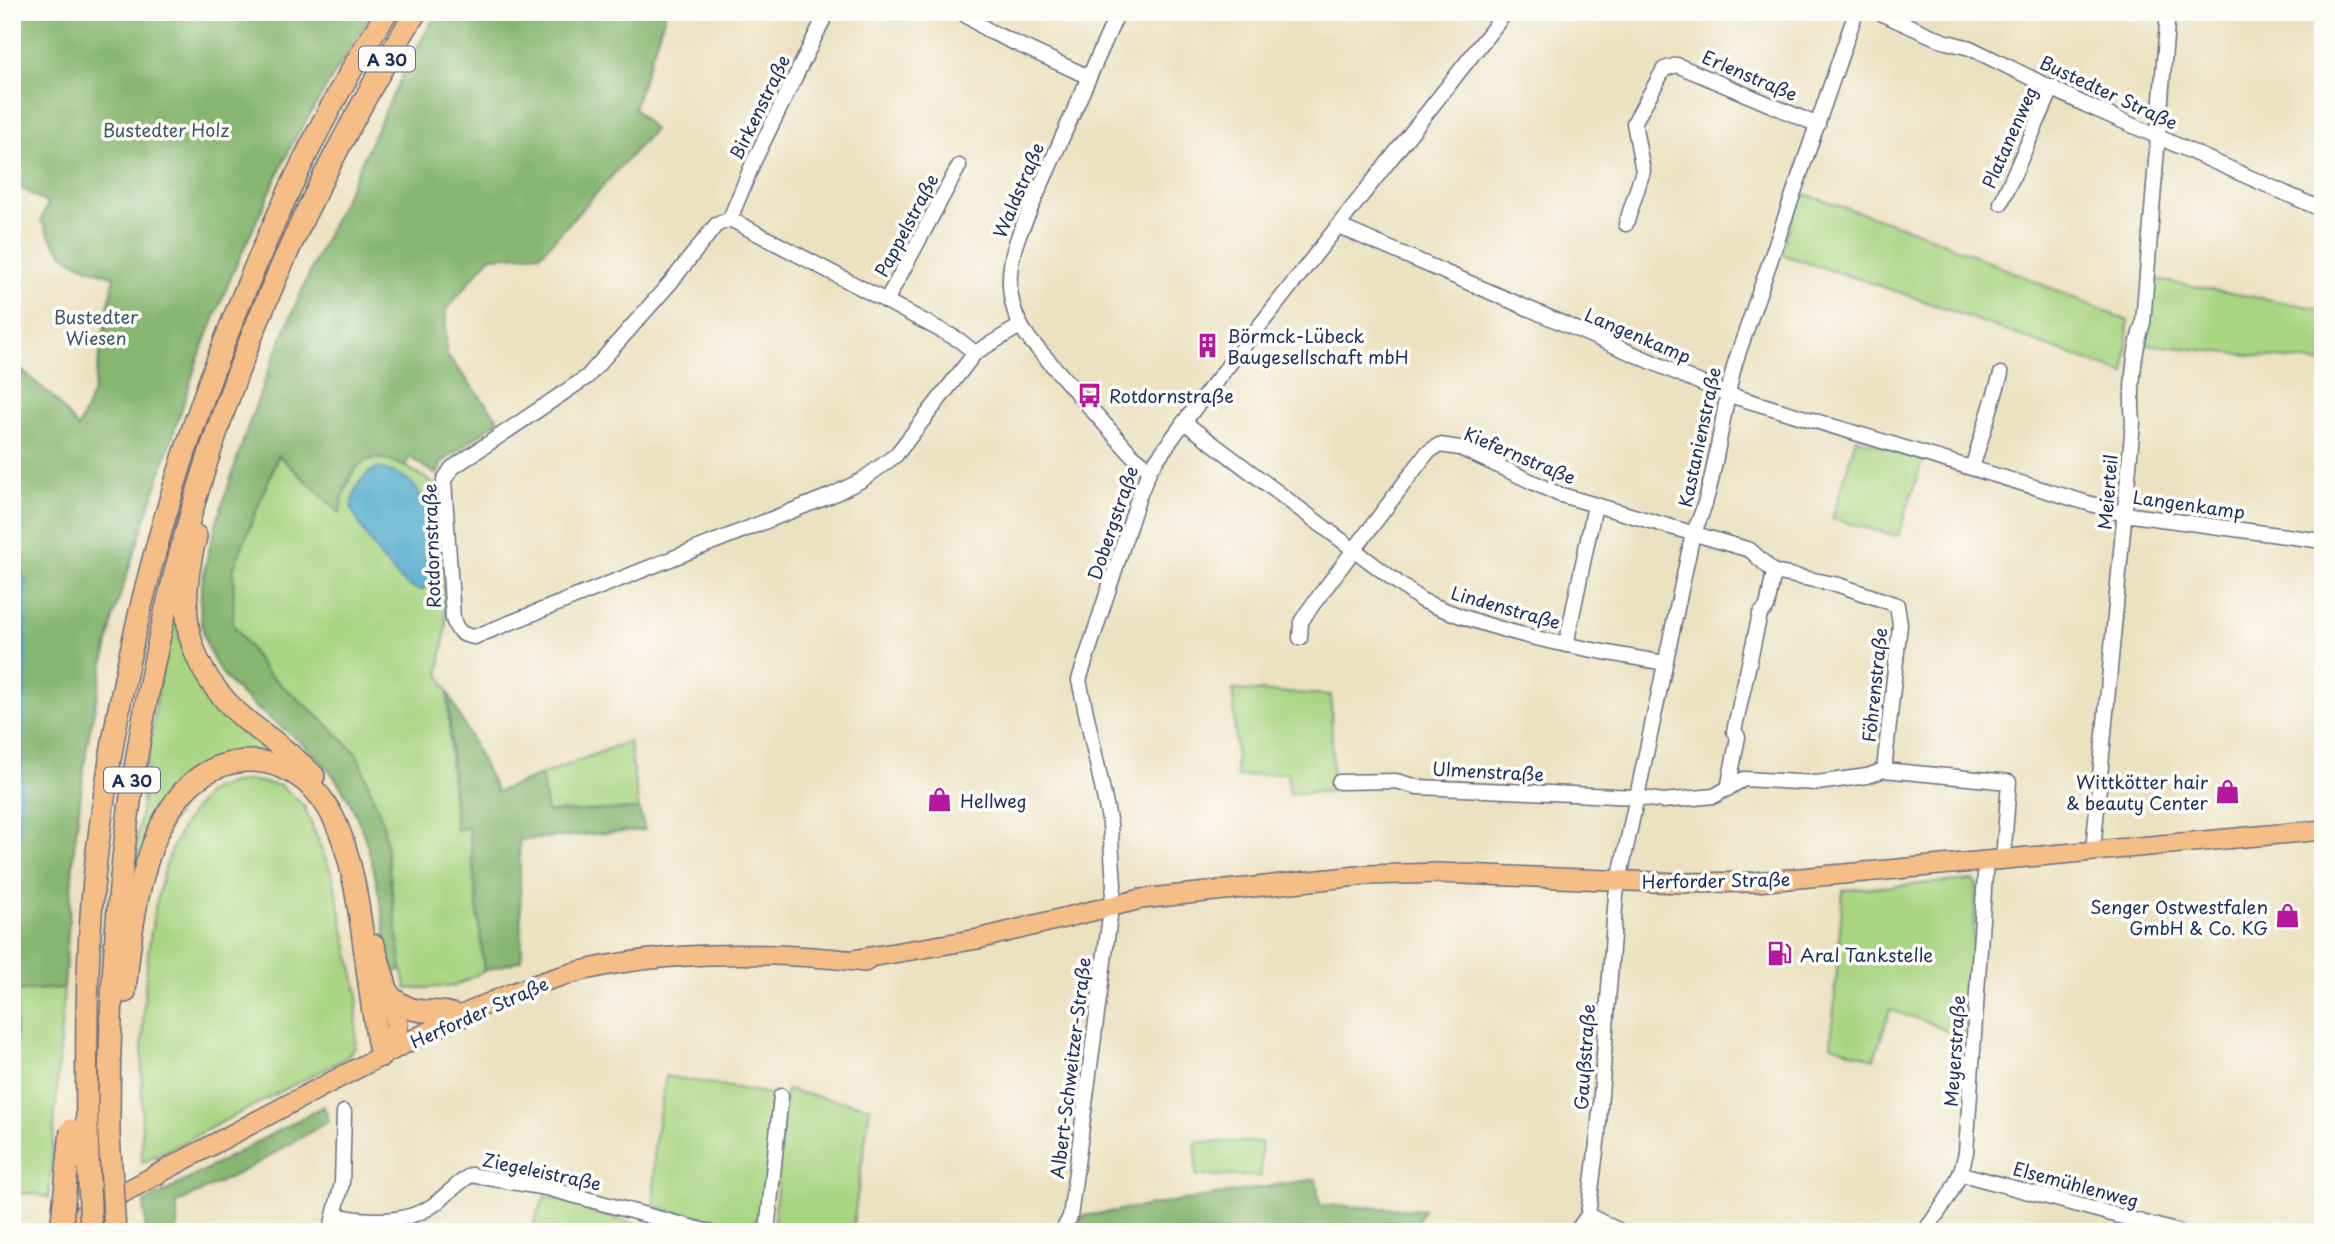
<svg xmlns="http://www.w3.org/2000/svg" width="2335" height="1244" font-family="'Playpen Sans',sans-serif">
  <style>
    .green { fill: #a9d582; stroke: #628270; stroke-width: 2 }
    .forest { fill: #86b670; stroke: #507267; stroke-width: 2 }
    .water { fill: #4aa7c9; stroke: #326b94; stroke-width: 2 }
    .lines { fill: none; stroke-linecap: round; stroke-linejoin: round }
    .stream { stroke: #4aa7c9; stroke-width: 4.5 }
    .minor-casing { stroke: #646d80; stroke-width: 17 }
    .major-casing { stroke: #646d80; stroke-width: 22 }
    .highway-casing { stroke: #646d80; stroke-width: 24 }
    .minor { stroke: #fff; stroke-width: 14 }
    .major { stroke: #f6be87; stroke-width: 19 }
    .highway { stroke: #f6be87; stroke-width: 21 }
    .highway-bridge-casing { stroke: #646d80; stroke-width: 24; stroke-linecap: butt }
    .highway-bridge { stroke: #f6be87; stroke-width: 21 }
    .labels { text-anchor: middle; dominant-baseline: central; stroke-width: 7; stroke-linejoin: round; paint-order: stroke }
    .shield { fill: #fdfcf7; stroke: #5f6c8c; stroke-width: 2 }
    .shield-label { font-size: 16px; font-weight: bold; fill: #1b2f5e }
    .street-label { font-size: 18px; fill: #1b2f5e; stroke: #fdfcf7 }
    .park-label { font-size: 18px; fill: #3e5867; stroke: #fdfcf7 }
    .poi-label { font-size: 18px; fill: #1b2f5e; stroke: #fdfcf7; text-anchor: start }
  </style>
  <rect width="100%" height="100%" fill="#fdfcf7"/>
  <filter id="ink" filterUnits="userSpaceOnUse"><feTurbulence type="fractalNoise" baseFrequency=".0143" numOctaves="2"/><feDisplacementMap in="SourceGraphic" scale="14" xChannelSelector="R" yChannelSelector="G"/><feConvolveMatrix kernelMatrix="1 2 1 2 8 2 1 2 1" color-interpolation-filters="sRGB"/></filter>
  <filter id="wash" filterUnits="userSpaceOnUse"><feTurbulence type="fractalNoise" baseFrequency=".00686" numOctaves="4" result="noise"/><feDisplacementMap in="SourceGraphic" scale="28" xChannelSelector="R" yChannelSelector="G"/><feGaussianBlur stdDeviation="1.57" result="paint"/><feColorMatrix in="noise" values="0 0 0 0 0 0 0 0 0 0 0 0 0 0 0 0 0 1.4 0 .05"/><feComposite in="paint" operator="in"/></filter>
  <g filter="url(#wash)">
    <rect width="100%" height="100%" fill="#ece1c0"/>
    <g class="green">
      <polygon points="1801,193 1916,231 2128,321 2125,374 1896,291 1780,254"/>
      <polygon points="2151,279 2323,309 2323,363 2145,344"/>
      <polygon points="1856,438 1923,459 1898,536 1832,519"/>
      <path d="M 279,454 L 340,512 C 343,488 357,446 390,459 C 407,465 423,478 439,487 L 446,626 L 439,673 L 448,692 L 450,763 L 456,830 L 469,826 L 484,971 L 455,986 L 407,989 L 402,969 L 383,823 L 357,754 L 318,716 L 266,672 L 233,624 L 233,568 Z"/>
      <polygon points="178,601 179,638 196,675 296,764 204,767 129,895 158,689"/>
      <polygon points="1233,690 1331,695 1333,791 1289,794 1287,772 1237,777"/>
      <polygon points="629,741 639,809 547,812 541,775"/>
      <path d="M 249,780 L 281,786 L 304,806 L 333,877 L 358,995 L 355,1048 L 344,1059 L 142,1163 C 142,1068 134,877 198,805 C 202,800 207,792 212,790 C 223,784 238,783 249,780 Z"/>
      <polygon points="1973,880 1977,885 1966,1041 1928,1022 1890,1010 1874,1059 1831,1045 1843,890"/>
      <polygon points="64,988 49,1198 33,1193 12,1194 17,991"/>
      <polygon points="666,1076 777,1095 762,1207 754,1222 738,1226 654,1207 654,1146"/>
      <polygon points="786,1090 870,1107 852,1232 773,1232"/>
      <rect x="1196" y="1142" width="65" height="34"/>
      <polygon points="545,1196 590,1208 589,1212 667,1232 530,1232"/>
    </g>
    <g class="forest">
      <path d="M 12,12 L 372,12 L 292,144 L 233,272 L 198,359 L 114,614 L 87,745 L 74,849 L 64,988 L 12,991 L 12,362 L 52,396 L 78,428 L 93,392 L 114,277 C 71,261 63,264 41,220 L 48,204 L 12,183 Z"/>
      <path d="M 438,12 L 666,12 L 634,108 L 654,130 L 541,254 L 490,257 L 446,310 L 446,354 L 499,420 L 442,462 L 437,475 L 409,457 L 405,467 C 362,443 345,473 340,513 L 278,455 L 234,568 L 233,624 L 266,672 L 318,716 L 357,754 L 383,823 L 402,969 L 392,974 C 378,895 374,808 311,751 C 278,721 234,699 213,659 C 201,637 198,610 202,585 C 207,550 219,515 230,481 C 261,381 302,285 348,191 C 377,130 402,69 438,12 Z"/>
      <polygon points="448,692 497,792 541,775 547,812 639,809 645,830 519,840 522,960 484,971 469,827 456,830"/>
      <polygon points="324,1106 329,1121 249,1168 177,1203 177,1232 146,1232 144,1203"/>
      <polygon points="1316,1179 1320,1205 1424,1210 1410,1232 1074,1232 1084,1216"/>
    </g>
    <path class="water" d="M 377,468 C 438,478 427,526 431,575 L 429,585 L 422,590 C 398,591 360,529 351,507 C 355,489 359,477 377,468 Z"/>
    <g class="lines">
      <polyline class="stream" points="12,550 25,582 25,682 12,988"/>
    </g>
  </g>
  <g filter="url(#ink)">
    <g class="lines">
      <defs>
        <g id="minor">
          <polyline points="961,12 989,31 1089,77"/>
          <path d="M 1118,12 L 1018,237 C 1005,274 1006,308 1030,340 L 1132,455 L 1150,469"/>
          <polyline points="1878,12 1943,41 1970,48 2084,104 2323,210"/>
          <polyline points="2001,203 2053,87"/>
          <polyline points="730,219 753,163 827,12"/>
          <polyline points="1626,224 1643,171 1634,123 1664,69 1677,65 1818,125"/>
          <polyline points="1338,226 1726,394 2124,514 2323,541"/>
          <polyline points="886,301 959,166"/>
          <path d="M 975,353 L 959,340 L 886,301 L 730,219 L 716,225 L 671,282 L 587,377 L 452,468 L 444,480 L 453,619 C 457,631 461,635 474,637 L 832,495 L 862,480 L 896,455 L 975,353 L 1020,326"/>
          <path d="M 1184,422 L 1421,600 C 1498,635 1581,648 1664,663"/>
          <polyline points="1972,468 2001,374"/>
          <polyline points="1300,638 1301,622 1308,611 1427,453 1439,445 1460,448 1558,494 1750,550 1774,572 1839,585 1897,605 1900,624 1884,770 1867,776 1817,783 1744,779 1714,796 1663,801 1636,797 1418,787 1396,781 1339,782"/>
          <polyline points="1566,645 1595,505"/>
          <polyline points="1884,770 2009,782 2003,860"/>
          <polyline points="1728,789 1738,737 1734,731 1760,614 1767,607 1774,572"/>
          <path d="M 2093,851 L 2133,423 C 2130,391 2133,353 2143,323 L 2168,12"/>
          <polyline points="1962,1174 2179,1232"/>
          <path d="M 336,1215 C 366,1222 405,1224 432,1206 C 446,1196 456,1184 471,1175 L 546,1188 L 709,1232"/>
          <polyline points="1588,1215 1622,1232"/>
          <polyline points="330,1232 342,1183 344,1112"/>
          <polyline points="767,1232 781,1096"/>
          <polyline points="1062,1232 1070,1217 1114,886 1110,824 1079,680 1139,496 1150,469 1184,422 1506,12"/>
          <path d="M 1576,1232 L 1588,1215 L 1598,1135 L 1616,895 L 1693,533 C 1716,491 1721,410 1736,360 L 1856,12"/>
          <path d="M 1924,1232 C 1943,1206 1960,1184 1966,1152 L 1986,861"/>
        </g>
        <g id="major">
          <polyline points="852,960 978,939 1141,899 1367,875 1439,873 1679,883 1756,882 2323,830"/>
          <path d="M 50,1232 C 153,1177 255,1121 358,1068 C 422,1035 487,999 555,978 C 649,949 769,951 865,962"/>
        </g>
        <g id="highway">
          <path d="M 196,536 C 176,613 184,668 247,721 C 270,739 294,755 314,776"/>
          <polyline points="374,945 397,1023 396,1036 381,1056"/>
          <path d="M 125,992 C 132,914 148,757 255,761 C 285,763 313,782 328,808 C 364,866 364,986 381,1056"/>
          <path d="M 390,996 C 420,1021 430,1004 460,1017"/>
          <path d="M 87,1132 C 86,1041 86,950 96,860 C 119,659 172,461 252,274 C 290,184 333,94 387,12"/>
          <path d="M 109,1134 C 107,795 172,475 326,172 C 354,118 383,64 416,12"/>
        </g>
      </defs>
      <use href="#minor" class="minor-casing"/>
      <use href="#major" class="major-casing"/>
      <use href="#highway" class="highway-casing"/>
      <use href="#minor" class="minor"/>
      <use href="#major" class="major"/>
      <use href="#highway" class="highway"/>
      <defs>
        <g id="highway-bridge">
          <polyline points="87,1132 91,1232"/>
          <polyline points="109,1134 115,1232"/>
          <polyline points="61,1232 71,1130"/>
        </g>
      </defs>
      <use href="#highway-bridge" class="highway-bridge-casing"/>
      <use href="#highway-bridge" class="highway-bridge"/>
    </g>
  </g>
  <defs>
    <symbol id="building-bare" viewBox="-9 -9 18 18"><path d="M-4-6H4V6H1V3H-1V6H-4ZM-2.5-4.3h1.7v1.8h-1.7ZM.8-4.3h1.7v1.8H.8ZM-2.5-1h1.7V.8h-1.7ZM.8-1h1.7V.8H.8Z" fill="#b5179e" stroke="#fdfcf7" stroke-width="2.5" paint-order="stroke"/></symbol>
    <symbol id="bus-bare" viewBox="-9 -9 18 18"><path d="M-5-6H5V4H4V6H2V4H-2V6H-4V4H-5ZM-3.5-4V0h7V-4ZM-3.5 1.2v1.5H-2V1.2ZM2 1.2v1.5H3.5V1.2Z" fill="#b5179e" stroke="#fdfcf7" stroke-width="2.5" paint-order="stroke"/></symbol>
    <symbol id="shop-bare" viewBox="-9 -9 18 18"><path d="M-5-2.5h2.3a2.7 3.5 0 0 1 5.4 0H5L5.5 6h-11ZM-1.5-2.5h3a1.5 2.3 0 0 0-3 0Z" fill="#b5179e" stroke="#fdfcf7" stroke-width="2.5" paint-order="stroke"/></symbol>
    <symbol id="fuel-bare" viewBox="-9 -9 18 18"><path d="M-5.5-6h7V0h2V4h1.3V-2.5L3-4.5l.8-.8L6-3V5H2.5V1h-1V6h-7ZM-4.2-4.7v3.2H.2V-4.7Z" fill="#b5179e" stroke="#fdfcf7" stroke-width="2.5" paint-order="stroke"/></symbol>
  </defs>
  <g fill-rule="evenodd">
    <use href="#building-bare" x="1190" y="328" width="35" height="35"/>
    <use href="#bus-bare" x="1072" y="378" width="35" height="35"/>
    <use href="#shop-bare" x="2210" y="774" width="35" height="35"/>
    <use href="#shop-bare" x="922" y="782" width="35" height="35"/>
    <use href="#shop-bare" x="2270" y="898" width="35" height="35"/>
    <use href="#fuel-bare" x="1762" y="936" width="35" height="35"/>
  </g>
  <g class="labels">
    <g class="shield">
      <rect x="359" y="46.5" width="56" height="25" rx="5"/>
      <rect x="104" y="767.5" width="56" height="25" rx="5"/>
    </g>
    <g class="shield-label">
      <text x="387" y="59">A 30</text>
      <text x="132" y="780">A 30</text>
    </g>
    <g class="street-label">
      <text transform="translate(1750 75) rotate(23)">Erlenstraße</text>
      <text transform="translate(2109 92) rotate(25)">Bustedter Straße</text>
      <text transform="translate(759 107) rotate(-64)">Birkenstraße</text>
      <text transform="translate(2009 137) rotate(-66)">Platanenweg</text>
      <text transform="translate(1018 190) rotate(-67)">Waldstraße</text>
      <text transform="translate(906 225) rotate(-62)">Pappelstraße</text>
      <text transform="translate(1638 335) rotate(23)">Langenkamp</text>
      <text transform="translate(1699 437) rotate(-78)">Kastanienstraße</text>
      <text transform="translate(1520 455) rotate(23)">Kiefernstraße</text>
      <text transform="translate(2107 492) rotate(-85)">Meierteil</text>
      <text transform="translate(2189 504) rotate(8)">Langenkamp</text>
      <text transform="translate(1112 523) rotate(-71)">Dobergstraße</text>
      <text transform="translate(431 546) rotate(-92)">Rotdornstraße</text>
      <text transform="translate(1506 607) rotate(16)">Lindenstraße</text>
      <text transform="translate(1874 685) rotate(-84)">Föhrenstraße</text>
      <text transform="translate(1488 771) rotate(3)">Ulmenstraße</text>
      <text transform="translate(1716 880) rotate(-1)">Herforder Straße</text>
      <text transform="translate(479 1012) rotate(-24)">Herforder Straße</text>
      <text transform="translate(1954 1051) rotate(-86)">Meyerstraße</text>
      <text transform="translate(1584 1057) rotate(-86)">Gaußstraße</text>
      <text transform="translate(1070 1068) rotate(-83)">Albert-Schweitzer-Straße</text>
      <text transform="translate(542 1171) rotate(12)">Ziegeleistraße</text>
      <text transform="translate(2076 1184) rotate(15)">Elsemühlenweg</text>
    </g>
    <g class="park-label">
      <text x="166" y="129">Bustedter Holz</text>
      <text x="96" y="316">Bustedter<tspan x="96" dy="21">Wiesen</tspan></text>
    </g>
    <g class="poi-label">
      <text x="1227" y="335">Börmck-Lübeck<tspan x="1227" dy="21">Baugesellschaft mbH</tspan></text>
      <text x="1109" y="395">Rotdornstraße</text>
      <text x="2208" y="781" text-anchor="end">Wittkötter hair<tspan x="2208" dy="21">&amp; beauty Center</tspan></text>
      <text x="960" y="800">Hellweg</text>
      <text x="2268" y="906" text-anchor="end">Senger Ostwestfalen<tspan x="2268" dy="21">GmbH &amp; Co. KG</tspan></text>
      <text x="1800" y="954">Aral Tankstelle</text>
    </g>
  </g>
  <rect width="2335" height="1244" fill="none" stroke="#fdfcf7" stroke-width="42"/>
</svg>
